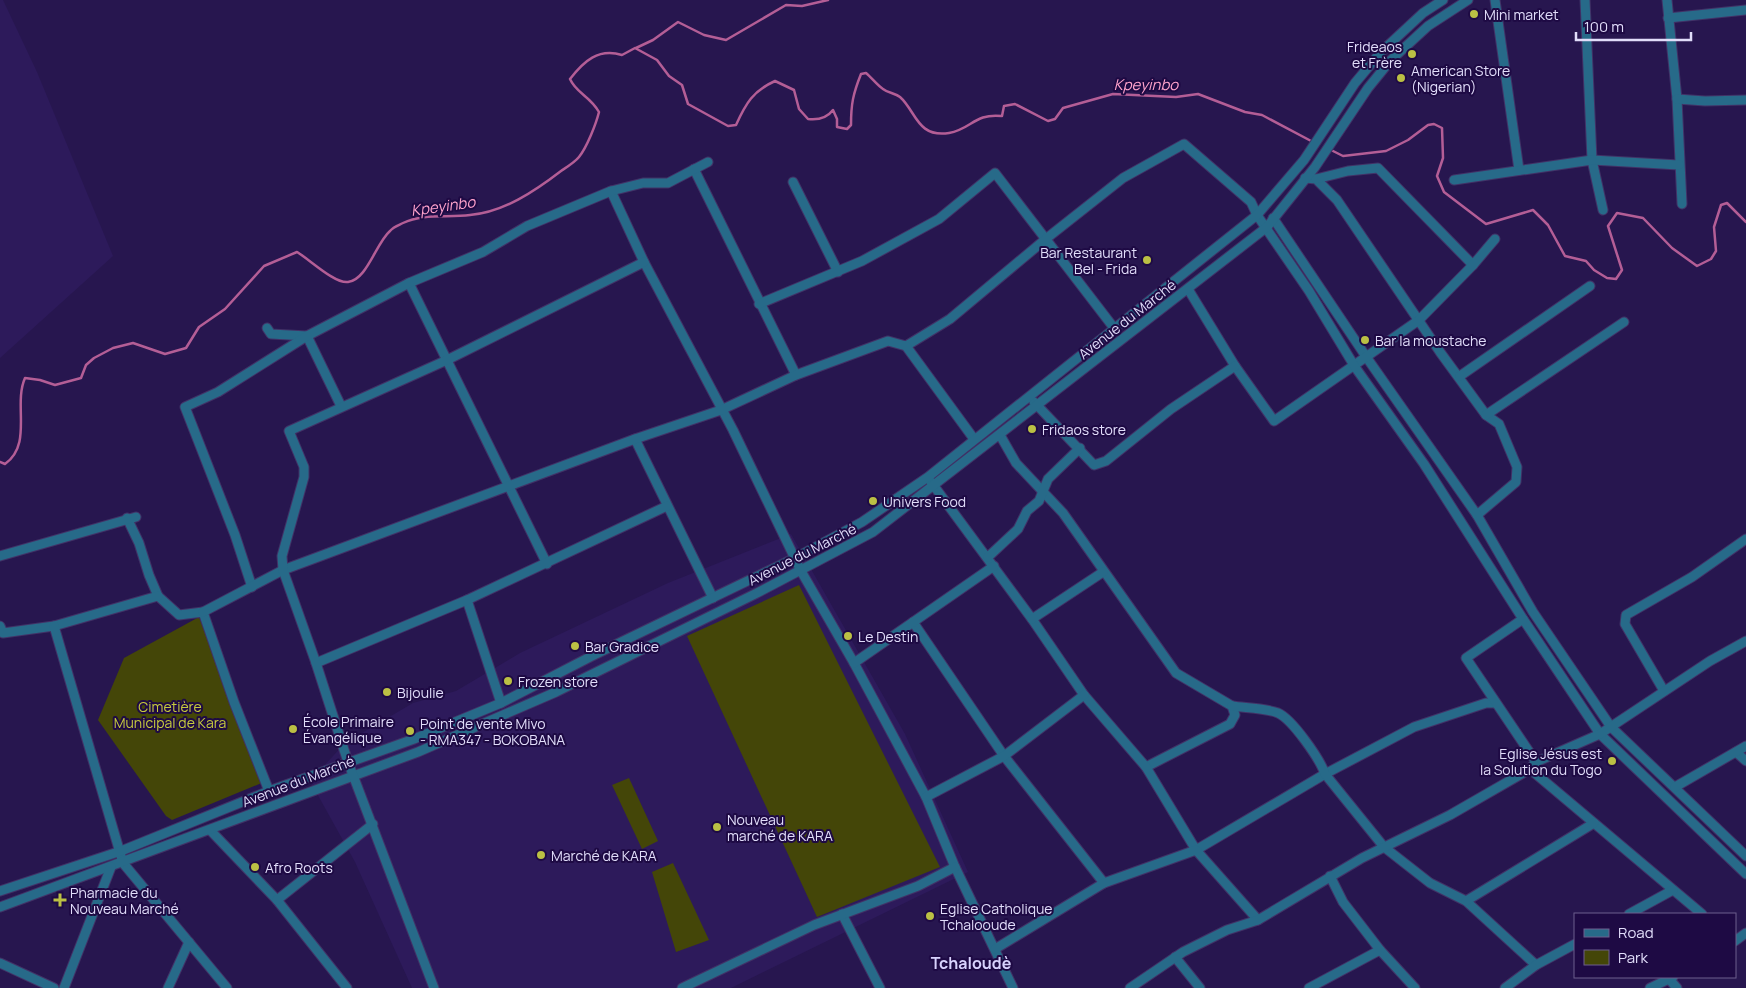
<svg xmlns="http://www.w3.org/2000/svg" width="1746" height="988" font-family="Manrope,sans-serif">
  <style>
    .built { fill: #2d1a5b }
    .green { fill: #444608 }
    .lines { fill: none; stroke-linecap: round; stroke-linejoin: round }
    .stream { stroke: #b45e96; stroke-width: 2.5 }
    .minor-casing { stroke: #413267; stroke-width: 11 }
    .minor { stroke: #276a89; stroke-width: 9 }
    .poi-dot { fill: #bbc044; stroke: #1e0a44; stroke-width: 2 }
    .labels { text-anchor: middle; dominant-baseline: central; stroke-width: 4; stroke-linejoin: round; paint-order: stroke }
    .poi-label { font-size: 14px; fill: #e1ddfa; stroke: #1e0a44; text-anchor: start }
    .street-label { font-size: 14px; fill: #e1ddfa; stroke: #1e0a44 }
    .park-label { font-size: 14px; fill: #c6cb3d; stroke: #1e0a44 }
    .water-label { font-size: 15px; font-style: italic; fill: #ffa3cc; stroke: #1e0a44 }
    .quarter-label { font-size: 16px; font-weight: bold; fill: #d8d2fd; stroke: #1e0a44 }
  </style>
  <rect width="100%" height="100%" fill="#27164f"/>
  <g class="built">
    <polygon points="0,0 3,0 37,72 113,256 0,358"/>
    <polygon points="791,534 905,734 968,872 731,988 412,988 355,862 310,781 345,743 413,703 456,691 520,653 668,583"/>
  </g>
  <g class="green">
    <polygon points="799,585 940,867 817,917 687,636"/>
    <polygon points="199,617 264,782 172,820 166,816 98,720 124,658"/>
    <polygon points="629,778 658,841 642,849 612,785"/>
    <polygon points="673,863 709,940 676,952 652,872"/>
  </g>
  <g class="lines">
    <g class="stream">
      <polyline points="636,48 653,40 678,22 704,35 726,40 786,5 802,6 828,0"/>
      <polyline points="1329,149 1343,156 1386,151 1408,140 1428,125 1434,124 1442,128 1443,158 1437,176 1444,192 1486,224 1533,210 1548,225 1565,256 1586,261 1594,270 1607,278 1616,279 1622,270 1608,226 1617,213 1643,218 1672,248 1697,266 1711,259 1716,251 1714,227 1721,205 1727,203 1746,222"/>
      <path d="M 0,462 L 5,464 C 33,444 13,405 25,378 L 40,380 L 55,385 L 81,378 L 86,365 L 94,358 L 113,348 L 133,343 L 165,354 L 186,348 L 199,327 L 225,309 L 264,266 L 297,252 C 309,259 335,284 348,282 C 367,280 376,243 390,231 C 393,227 399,225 403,223 C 423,213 448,218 470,215 C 504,212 535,191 561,171 C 567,167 575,162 579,157 C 587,147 596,124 599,112 C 590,96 576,93 570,79 C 584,61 598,48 622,55 L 635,48 L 657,60 L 669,76 L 682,85 L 688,104 L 728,126 L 736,125 C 746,103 753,91 775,81 L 794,90 L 799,109 L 808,119 C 817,120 827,118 833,110 L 837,119 L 837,127 L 847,129 L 851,125 C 851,104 853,94 861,74 L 866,73 C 872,78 877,85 883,89 C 888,93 895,93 900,97 C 916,111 917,138 949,133 C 972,129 974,113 1002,116 L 1004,106 L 1015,104 L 1048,121 L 1055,119 L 1063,108 L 1113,94 L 1176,97 L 1198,94 L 1245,112 L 1262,115 L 1313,142"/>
    </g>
    <defs>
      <g id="minor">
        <polyline points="1495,0 1519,170"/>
        <polyline points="1585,0 1592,160 1603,210"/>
        <polyline points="1667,0 1677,99 1682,204"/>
        <polyline points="1668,18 1746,10"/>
        <polyline points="1677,99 1705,101 1746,100"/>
        <polyline points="694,169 796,375"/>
        <polyline points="1305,178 1316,179 1337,200 1440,352 1486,415 1499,424 1517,467 1516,482 1477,515"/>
        <polyline points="1316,179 1348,171 1378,168 1473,265"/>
        <polyline points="1454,180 1592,160 1679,165"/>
        <polyline points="793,182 838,272"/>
        <polyline points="611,191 644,262 733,430 801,571 854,663 926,797 955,867 1013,988"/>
        <polyline points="1273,218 1367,358 1477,515 1533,612 1611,727 1746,856"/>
        <polyline points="409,283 547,564"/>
        <polyline points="1188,289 1235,366 1274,421 1419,320 1473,265 1495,239"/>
        <polyline points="759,304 862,261 939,219 995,173 1114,328"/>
        <polyline points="267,328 271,334 307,336 341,406"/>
        <polyline points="906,346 950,319 1047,238 1123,178 1184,144 1251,202 1257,215 1309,291 1355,367 1424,464 1523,619 1600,734 1746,874"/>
        <polyline points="1460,376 1590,286"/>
        <polyline points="1034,402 1094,465 1106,461 1171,409 1235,366"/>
        <polyline points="1486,415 1624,322"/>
        <polyline points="1000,435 1016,463 1063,513 1176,673 1232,706 1235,715 1230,724 1146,767"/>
        <polyline points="635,439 713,598"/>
        <polyline points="931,482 1032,619 1084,695 1146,767 1196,850 1325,774 1414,727 1486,703 1495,703"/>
        <polyline points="127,518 139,543 149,575 158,596 179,615 203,612 234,702 269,791"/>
        <polyline points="0,556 136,517"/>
        <polyline points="988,557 1018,529 1027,511 1039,501 1048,479 1080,448"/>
        <polyline points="252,587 235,535 185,407 218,392 307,336 409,283 483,252 527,226 611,191 643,183 668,183 708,162"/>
        <polyline points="467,600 501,703"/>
        <polyline points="203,612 283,570 635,439 721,410 796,375 888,341 906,346 974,439"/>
        <polyline points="1032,619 1103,572"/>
        <polyline points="1523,619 1466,658 1536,762"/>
        <polyline points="913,622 1004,756 1104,883"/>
        <polyline points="0,626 3,633 54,626 158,596"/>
        <polyline points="54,626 123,863 227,988"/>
        <polyline points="316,663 467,600 667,506"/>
        <polyline points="854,663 994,566"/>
        <polyline points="1664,691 1625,624 1626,615 1692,577 1746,539"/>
        <path d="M 1232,706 C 1246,708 1265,708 1278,713 C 1292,719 1320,759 1325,774 L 1384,847 L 1430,883 L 1466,901 L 1536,965"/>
        <polyline points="1736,752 1746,761"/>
        <polyline points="1530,769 1702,914"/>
        <polyline points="1675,787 1746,746"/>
        <polyline points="926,797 1004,756 1084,695"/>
        <polyline points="210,830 277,900 347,988"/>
        <polyline points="0,891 121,851 269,791 414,739 501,703 590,657 795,558 862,522 928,477 1257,215 1304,160 1355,83 1381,52 1423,13 1443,0"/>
        <polyline points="277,900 373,824"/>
        <polyline points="1466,901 1594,823"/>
        <polyline points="0,907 418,752 556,692 757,593 873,532 1267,227 1315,167 1368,88 1390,61 1428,26 1468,0"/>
        <polyline points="842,914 880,988"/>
        <polyline points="1629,914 1673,890"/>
        <polyline points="1735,941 1746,933"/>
        <polyline points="995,949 1104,883 1196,850 1258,920"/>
        <polyline points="1380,950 1415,988"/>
        <polyline points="1175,957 1200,988"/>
        <polyline points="0,963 54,988"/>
        <polyline points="1669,979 1677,988"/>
        <polyline points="64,988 111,867"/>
        <polyline points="168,988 189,942"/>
        <polyline points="434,988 348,762 316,663 283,570 282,556 304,477 304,467 289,431 447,360 644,262"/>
        <polyline points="682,988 814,925 918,886 955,867"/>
        <polyline points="1130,988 1183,952 1227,930 1258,920 1362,858 1450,815 1530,769 1536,762 1600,734 1710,661 1746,641"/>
        <polyline points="1309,988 1380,950 1343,902 1330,876"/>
        <polyline points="1505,988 1536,965 1575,944"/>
        <polyline points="1650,988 1673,977"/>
      </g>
    </defs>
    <use href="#minor" class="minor-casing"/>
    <use href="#minor" class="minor"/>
  </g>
  <g class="poi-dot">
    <circle cx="1474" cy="14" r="5"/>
    <circle cx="1412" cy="54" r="5"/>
    <circle cx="1401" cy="78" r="5"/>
    <circle cx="1147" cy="260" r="5"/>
    <circle cx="1365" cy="340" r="5"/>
    <circle cx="1032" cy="429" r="5"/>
    <circle cx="873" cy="501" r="5"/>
    <circle cx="848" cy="636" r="5"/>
    <circle cx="575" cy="646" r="5"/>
    <circle cx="508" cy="681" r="5"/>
    <circle cx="387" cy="692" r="5"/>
    <circle cx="293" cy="729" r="5"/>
    <circle cx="410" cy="731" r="5"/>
    <circle cx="1612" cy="761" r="5"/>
    <circle cx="717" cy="827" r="5"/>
    <circle cx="541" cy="855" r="5"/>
    <circle cx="255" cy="867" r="5"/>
    <path d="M57.5 892.5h5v5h5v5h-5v5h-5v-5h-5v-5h5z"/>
    <circle cx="930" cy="916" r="5"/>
  </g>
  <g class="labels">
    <g class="poi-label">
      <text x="1484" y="14">Mini market</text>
      <text x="1402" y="46" text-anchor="end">Frideaos<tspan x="1402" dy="16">et Frère</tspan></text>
      <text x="1411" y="70">American Store<tspan x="1411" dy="16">(Nigerian)</tspan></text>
      <text x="1137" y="252" text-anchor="end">Bar Restaurant<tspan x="1137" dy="16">Bel - Frida</tspan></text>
      <text x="1375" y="340">Bar la moustache</text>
      <text x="1042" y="429">Fridaos store</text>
      <text x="883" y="501">Univers Food</text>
      <text x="858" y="636">Le Destin</text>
      <text x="585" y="646">Bar Gradice</text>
      <text x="518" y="681">Frozen store</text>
      <text x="397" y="692">Bijoulie</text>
      <text x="303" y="721">École Primaire<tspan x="303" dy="16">Évangélique</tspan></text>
      <text x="420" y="723">Point de vente Mivo<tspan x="420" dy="16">- RMA347 - BOKOBANA</tspan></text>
      <text x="1602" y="753" text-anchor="end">Eglise Jésus est<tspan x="1602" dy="16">la Solution du Togo</tspan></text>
      <text x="727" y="819">Nouveau<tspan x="727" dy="16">marché de KARA</tspan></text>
      <text x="551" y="855">Marché de KARA</text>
      <text x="265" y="867">Afro Roots</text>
      <text x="70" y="892">Pharmacie du<tspan x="70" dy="16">Nouveau Marché</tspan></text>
      <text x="940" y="908">Eglise Catholique<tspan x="940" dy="16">Tchalooude</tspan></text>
    </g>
    <g class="street-label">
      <text transform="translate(1127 319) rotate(-38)">Avenue du Marché</text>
      <text transform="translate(802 554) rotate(-27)">Avenue du Marché</text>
      <text transform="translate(298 781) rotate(-21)">Avenue du Marché</text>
    </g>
    <g class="park-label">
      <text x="170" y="706">Cimetière<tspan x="170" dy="16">Municipal de Kara</tspan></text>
    </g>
    <g class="water-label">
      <text x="1146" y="84">Kpeyinbo</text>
      <text transform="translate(443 206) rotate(-8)">Kpeyinbo</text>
    </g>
    <g class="quarter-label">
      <text x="971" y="963">Tchaloudè</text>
    </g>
  </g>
  <rect x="1574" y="913" width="162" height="65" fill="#1e0a44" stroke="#6c5e8d"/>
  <rect x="1584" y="929" width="25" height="8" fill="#276a89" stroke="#6c5e8d"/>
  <text x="1618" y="938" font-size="15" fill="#e1ddfa">Road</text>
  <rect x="1584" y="950" width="25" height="15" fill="#444608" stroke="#6c5e8d"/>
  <text x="1618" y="963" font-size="15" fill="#e1ddfa">Park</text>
  <path d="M1576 32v8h115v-8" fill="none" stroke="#e1ddfa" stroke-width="2.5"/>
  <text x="1584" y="32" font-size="15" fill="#e1ddfa" stroke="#1e0a44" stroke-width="4" paint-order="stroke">100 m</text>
</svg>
